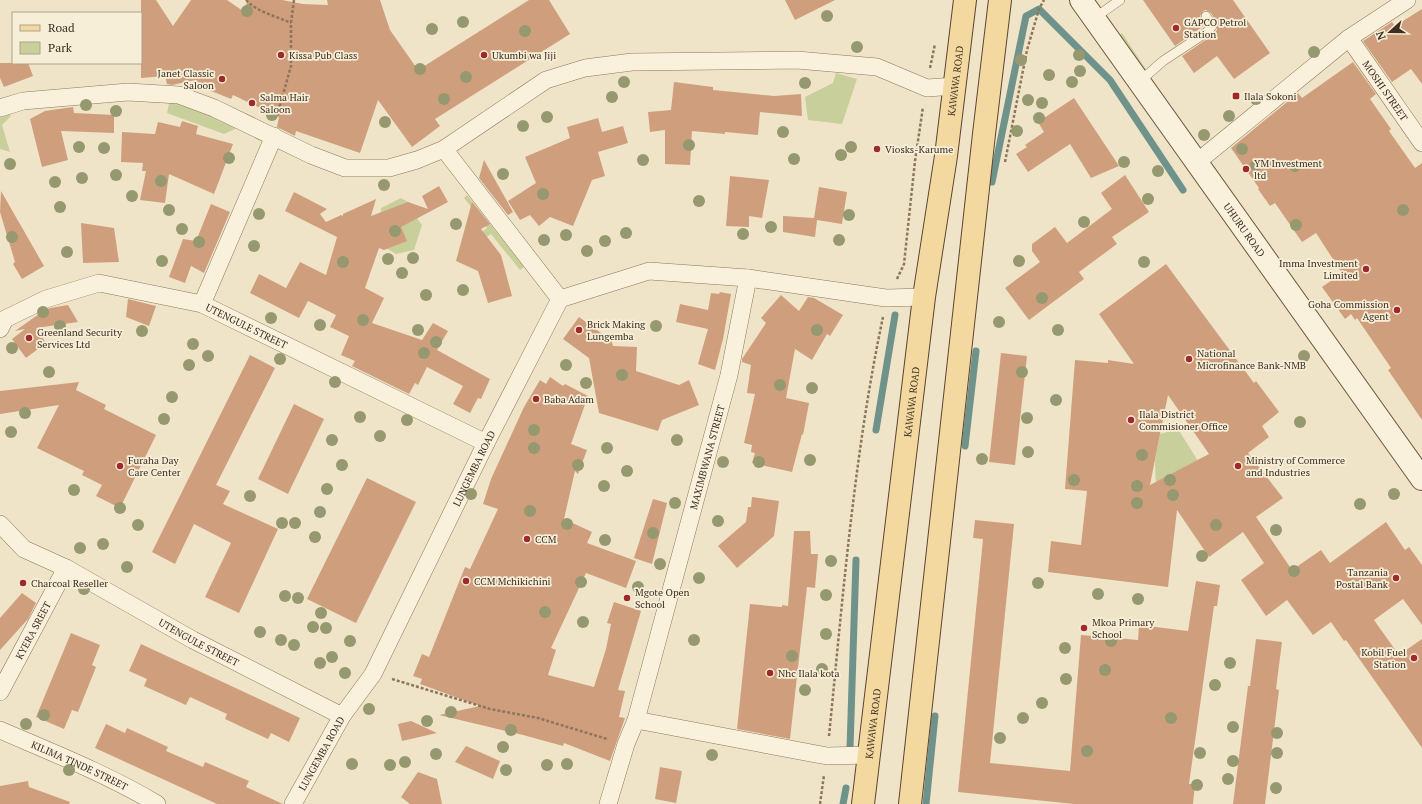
<svg xmlns="http://www.w3.org/2000/svg" width="1422" height="804" font-family="'PT Serif',serif">
  <style>
    .green { fill: #c9cf9b }
    .lines { fill: none; stroke-linecap: round; stroke-linejoin: round }
    .stream { stroke: #6f938a; stroke-width: 7 }
    .building { fill: #cf9f7d; fill-rule: evenodd }
    .lane-casing { stroke: #8d765c; stroke-width: 10 }
    .street-casing { stroke: #8d765c; stroke-width: 18 }
    .secondary-casing { stroke: #6f573f; stroke-width: 24 }
    .primary-casing { stroke: #5b4430; stroke-width: 24 }
    .path { stroke: #8d765c; stroke-width: 2.5; stroke-dasharray: 3 2; stroke-linecap: butt }
    .lane { stroke: #faf1dc; stroke-width: 9 }
    .street { stroke: #faf1dc; stroke-width: 17 }
    .secondary { stroke: #faf1dc; stroke-width: 22 }
    .primary { stroke: #f3d9a0; stroke-width: 22 }
    .tree { fill: #96986f }
    .poi-dot { fill: #9e2a2b; stroke: #f7eed8; stroke-width: 1.5 }
    .labels { text-anchor: middle; dominant-baseline: central; stroke-width: 3.5; stroke-linejoin: round; paint-order: stroke }
    .poi-label { font-size: 10px; fill: #3d2e20; stroke: #f7eed8; text-anchor: start }
    .street-label { font-size: 10px; fill: #3d2e20; stroke: #f7eed8 }
  </style>
  <rect width="100%" height="100%" fill="#f0e4c8"/>
  <g class="green">
    <polygon points="1122,33 1151,77 1112,41"/>
    <polygon points="836,73 857,79 842,124 808,120 805,97 833,83"/>
    <polygon points="170,99 218,115 237,128 224,134 167,113"/>
    <polygon points="9,110 11,116 2,125 10,152 0,149 0,113"/>
    <polygon points="467,195 524,267 520,270 491,234 467,250 465,246 487,228 464,198"/>
    <polygon points="401,198 417,207 416,217 422,225 414,250 396,254 384,247 379,241 381,208"/>
    <polygon points="1178,429 1210,480 1156,489 1155,461 1160,434"/>
  </g>
  <g class="lines">
    <g class="stream">
      <polyline points="992,182 1026,16 1039,9 1110,80 1183,190"/>
      <polyline points="876,430 895,315"/>
      <polyline points="965,446 976,351"/>
      <polyline points="850,748 856,560"/>
      <polyline points="843,804 846,788"/>
      <polyline points="926,804 935,716"/>
    </g>
  </g>
  <g class="building">
    <polygon points="141,0 156,0 173,26 191,0 227,0 243,11 248,0 282,0 303,4 328,5 327,0 380,0 390,30 418,70 529,0 549,0 570,34 435,119 440,126 412,147 378,100 360,153 296,131 295,136 277,127 279,117 233,95 231,99 194,84 196,80 172,85 167,84 165,76 141,78"/>
    <polygon points="785,0 835,0 795,20"/>
    <polygon points="1143,0 1233,0 1270,53 1234,79 1217,56 1194,73 1182,56 1210,37 1217,30 1217,23 1211,13 1206,10 1203,11 1200,16 1205,25 1175,46"/>
    <polygon points="1422,9 1422,84 1411,69 1392,82 1363,41 1392,22 1395,26"/>
    <polygon points="1353,62 1376,94 1370,99 1391,129 1389,131 1415,168 1422,163 1422,420 1388,370 1391,368 1357,318 1355,320 1351,314 1345,319 1322,287 1342,273 1316,233 1302,242 1275,203 1270,206 1258,189 1259,188 1231,148 1298,93 1302,98"/>
    <polygon points="0,63 28,63 33,76 4,87 0,78"/>
    <polygon points="674,82 713,87 713,90 774,96 801,94 802,116 760,112 758,135 725,132 725,134 692,131 690,165 665,164 665,130 650,132 648,112 671,110"/>
    <polygon points="1074,98 1119,166 1091,178 1070,144 1028,172 1016,154 1027,147 1025,145 1044,132 1038,122"/>
    <polygon points="73,107 74,113 114,115 114,133 61,131 68,160 42,167 30,119 45,111"/>
    <polygon points="598,118 602,132 623,126 628,143 598,152 605,176 592,180 573,226 550,217 539,226 530,215 520,220 508,201 536,183 525,157 570,138 567,127"/>
    <polygon points="182,121 198,126 196,134 233,144 214,194 169,174 165,203 140,200 146,171 142,171 143,163 121,162 122,132 155,134 158,122 180,127"/>
    <polygon points="484,160 513,212 508,215 479,178"/>
    <polygon points="1125,175 1149,212 1112,237 1117,244 1079,272 1084,279 1029,320 1005,288 1040,262 1032,251 1032,244 1055,227 1067,243 1112,209 1101,193"/>
    <polygon points="730,176 769,180 762,218 749,216 749,227 726,226"/>
    <polygon points="439,186 448,202 401,227 407,241 384,250 379,248 365,288 384,298 372,323 422,340 433,323 448,331 437,350 490,379 481,399 478,398 470,413 453,404 463,386 427,367 418,385 415,383 409,394 352,366 355,361 341,355 349,336 330,327 336,315 308,301 299,318 250,293 259,274 286,288 300,262 326,275 337,237 285,211 294,192 327,209 320,214 326,222 341,215 343,216 343,214 376,199 371,216 408,202 428,209 422,196"/>
    <polygon points="819,187 847,192 842,224 817,220 815,237 783,232 783,216 814,218"/>
    <polygon points="1,191 44,266 22,279 13,264 15,262 0,212"/>
    <polygon points="472,202 490,224 481,229 501,255 512,296 488,303 478,271 456,261"/>
    <polygon points="211,204 230,212 204,273 191,266 185,283 169,277 183,239 196,241"/>
    <polygon points="81,223 114,228 119,262 83,263"/>
    <path d="M 1166,264 L 1254,383 L 1256,381 L 1279,412 L 1262,426 L 1269,437 L 1248,453 L 1283,498 L 1256,517 L 1292,570 L 1321,550 L 1330,563 L 1386,522 L 1405,550 L 1409,547 L 1422,565 L 1422,625 L 1403,599 L 1374,620 L 1399,655 L 1422,639 L 1422,748 L 1346,640 L 1344,641 L 1331,622 L 1313,635 L 1287,600 L 1266,616 L 1241,580 L 1264,563 L 1243,532 L 1209,557 L 1177,510 L 1168,587 L 1048,572 L 1051,541 L 1081,545 L 1087,491 L 1065,489 L 1075,360 L 1108,363 L 1108,360 L 1134,364 L 1099,314 ZM 1168,395 L 1209,454 L 1150,485 L 1160,434 Z"/>
    <polygon points="720,292 731,294 723,339 715,370 698,364 708,329 676,322 680,304 708,310 711,293 719,294"/>
    <polygon points="781,295 799,311 808,297 814,298 843,315 830,336 827,334 812,360 795,349 786,398 809,403 803,435 802,434 792,472 752,463 755,453 751,452 752,445 744,443 755,394 747,393 751,365 742,362 742,359 766,323 761,318"/>
    <polygon points="128,299 156,306 149,326 126,317"/>
    <polygon points="68,305 78,322 36,328 46,343 26,358 12,339 25,329 15,331 39,314 50,308"/>
    <polygon points="579,317 605,336 610,335 613,346 637,347 636,371 679,385 689,380 699,405 662,420 658,431 599,413 589,358 563,339"/>
    <polygon points="1001,353 1027,356 1015,465 989,462"/>
    <polygon points="250,355 275,368 216,485 230,491 223,504 278,529 239,613 205,597 231,543 194,524 175,564 152,552"/>
    <polygon points="550,377 563,386 565,384 588,396 571,444 587,450 578,474 575,471 564,519 592,532 587,543 636,561 626,588 586,573 551,648 556,650 548,675 594,687 606,649 611,624 607,623 614,602 641,611 618,690 625,691 619,717 625,718 610,761 564,743 563,746 523,735 439,715 480,706 420,684 422,679 413,676 422,654 429,657 465,567 470,569 498,509 483,504 491,479 524,407 540,380 546,384"/>
    <polygon points="79,382 76,390 106,405 104,409 156,435 120,508 96,496 102,485 82,475 84,471 37,448 59,405 0,414 0,391"/>
    <polygon points="294,404 324,419 288,494 258,479"/>
    <polygon points="367,478 416,502 356,623 307,599"/>
    <polygon points="752,497 779,501 774,536 737,568 718,546 746,522 748,507 751,507"/>
    <polygon points="653,499 667,503 652,564 634,558"/>
    <polygon points="975,520 1014,524 990,763 1070,771 1081,635 1138,640 1139,625 1188,631 1196,581 1220,585 1217,606 1214,606 1189,784 1195,784 1193,804 1074,804 958,792 983,539 973,538"/>
    <polygon points="794,531 810,531 811,554 818,554 815,588 807,587 790,739 737,729 750,604 782,607 782,605 788,606"/>
    <polygon points="22,593 36,603 28,619 0,650 0,618"/>
    <polygon points="71,633 100,645 92,665 96,667 78,712 72,710 64,729 36,717"/>
    <polygon points="1256,639 1282,642 1276,689 1279,690 1265,804 1233,804 1248,686 1250,686"/>
    <polygon points="141,644 300,718 289,742 271,733 268,739 225,719 227,714 190,697 186,705 144,686 147,679 129,671"/>
    <polygon points="411,721 437,733 402,741 398,724"/>
    <polygon points="106,724 125,733 127,728 168,747 166,751 203,767 205,762 249,781 246,787 283,804 217,804 95,748"/>
    <polygon points="466,746 500,761 493,779 455,762"/>
    <polygon points="660,767 682,771 676,803 655,799"/>
    <polygon points="418,772 437,779 442,804 410,804 401,797"/>
    <polygon points="28,781 29,787 70,802 69,804 0,804 0,786"/>
  </g>
  <g class="lines">
    <defs>
      <g id="lane">
        <polyline points="1093,19 1120,0"/>
        <polyline points="1139,82 1163,61 1207,32 1212,26 1206,16"/>
      </g>
      <g id="street">
        <path id="s1" d="M 1349,38 L 1422,143"/>
        <polyline points="0,108 23,101 128,92 179,95 214,108 311,155 345,168 389,168 417,160 444,149 546,80 585,68 632,62 797,60 877,67 927,88 955,86"/>
        <polyline points="444,149 560,299"/>
        <polyline points="1196,163 1349,38 1407,0"/>
        <polyline points="202,304 274,136"/>
        <path id="s2" d="M 0,329 L 5,319 L 46,299 L 99,283 L 202,304 L 486,443"/>
        <path id="s3" d="M 0,524 L 24,549 L 66,568 L 193,640 L 342,716"/>
        <path id="s4" d="M 0,692 L 66,568"/>
        <polyline points="636,720 827,756 868,755"/>
        <path id="s5" d="M 0,730 C 53,753 107,774 157,804"/>
        <path id="s6" d="M 293,804 L 342,716 L 373,674 L 486,443 L 560,299 L 649,271 L 748,278 L 886,298 L 924,297"/>
        <path id="s7" d="M 608,804 L 626,744 L 636,720 L 729,375 L 748,278"/>
      </g>
      <g id="secondary">
        <path id="s8" d="M 1081,0 L 1422,479"/>
      </g>
      <g id="primary">
        <path id="s9" d="M 863,804 L 924,297 L 946,156 L 965,0"/>
        <polyline points="910,804 984,134 1000,0"/>
      </g>
    </defs>
    <use href="#lane" class="lane-casing"/>
    <use href="#street" class="street-casing"/>
    <use href="#secondary" class="secondary-casing"/>
    <use href="#primary" class="primary-casing"/>
    <g class="path">
      <path d="M 246,0 C 257,12 276,16 291,23"/>
      <polyline points="930,68 935,44"/>
      <polyline points="277,116 291,66 291,23 294,0"/>
      <polyline points="1005,162 1027,50 1039,9 1044,0"/>
      <polyline points="897,279 904,264 915,161 923,107"/>
      <polyline points="392,679 490,709 538,718 607,739"/>
      <path d="M 829,736 C 843,596 854,454 883,317"/>
      <polyline points="820,804 824,775"/>
    </g>
    <use href="#lane" class="lane"/>
    <use href="#street" class="street"/>
    <use href="#secondary" class="secondary"/>
    <use href="#primary" class="primary"/>
  </g>
  <g class="tree">
    <circle cx="247" cy="11" r="6"/>
    <circle cx="827" cy="16" r="6"/>
    <circle cx="463" cy="22" r="6"/>
    <circle cx="432" cy="29" r="6"/>
    <circle cx="525" cy="31" r="6"/>
    <circle cx="857" cy="47" r="6"/>
    <circle cx="1314" cy="52" r="6"/>
    <circle cx="1079" cy="55" r="6"/>
    <circle cx="1021" cy="60" r="6"/>
    <circle cx="420" cy="69" r="6"/>
    <circle cx="1080" cy="71" r="6"/>
    <circle cx="1049" cy="75" r="6"/>
    <circle cx="466" cy="77" r="6"/>
    <circle cx="624" cy="82" r="6"/>
    <circle cx="1072" cy="82" r="6"/>
    <circle cx="805" cy="83" r="6"/>
    <circle cx="612" cy="97" r="6"/>
    <circle cx="444" cy="99" r="6"/>
    <circle cx="1256" cy="99" r="6"/>
    <circle cx="1028" cy="100" r="6"/>
    <circle cx="1042" cy="103" r="6"/>
    <circle cx="86" cy="105" r="6"/>
    <circle cx="116" cy="111" r="6"/>
    <circle cx="272" cy="115" r="6"/>
    <circle cx="1229" cy="116" r="6"/>
    <circle cx="547" cy="117" r="6"/>
    <circle cx="1039" cy="118" r="6"/>
    <circle cx="385" cy="122" r="6"/>
    <circle cx="523" cy="126" r="6"/>
    <circle cx="1017" cy="131" r="6"/>
    <circle cx="783" cy="132" r="6"/>
    <circle cx="1204" cy="135" r="6"/>
    <circle cx="689" cy="145" r="6"/>
    <circle cx="79" cy="147" r="6"/>
    <circle cx="851" cy="147" r="6"/>
    <circle cx="104" cy="148" r="6"/>
    <circle cx="1242" cy="149" r="6"/>
    <circle cx="841" cy="155" r="6"/>
    <circle cx="229" cy="158" r="6"/>
    <circle cx="794" cy="159" r="6"/>
    <circle cx="643" cy="160" r="6"/>
    <circle cx="1124" cy="162" r="6"/>
    <circle cx="10" cy="164" r="6"/>
    <circle cx="1256" cy="165" r="6"/>
    <circle cx="1295" cy="166" r="6"/>
    <circle cx="1158" cy="171" r="6"/>
    <circle cx="503" cy="174" r="6"/>
    <circle cx="116" cy="175" r="6"/>
    <circle cx="82" cy="178" r="6"/>
    <circle cx="161" cy="181" r="6"/>
    <circle cx="55" cy="182" r="6"/>
    <circle cx="384" cy="185" r="6"/>
    <circle cx="543" cy="194" r="6"/>
    <circle cx="132" cy="196" r="6"/>
    <circle cx="1148" cy="199" r="6"/>
    <circle cx="699" cy="201" r="6"/>
    <circle cx="60" cy="207" r="6"/>
    <circle cx="169" cy="210" r="6"/>
    <circle cx="1403" cy="210" r="6"/>
    <circle cx="259" cy="214" r="6"/>
    <circle cx="849" cy="215" r="6"/>
    <circle cx="1084" cy="222" r="6"/>
    <circle cx="456" cy="224" r="6"/>
    <circle cx="1296" cy="225" r="6"/>
    <circle cx="771" cy="227" r="6"/>
    <circle cx="182" cy="229" r="6"/>
    <circle cx="395" cy="231" r="6"/>
    <circle cx="626" cy="233" r="6"/>
    <circle cx="743" cy="234" r="6"/>
    <circle cx="566" cy="235" r="6"/>
    <circle cx="12" cy="237" r="6"/>
    <circle cx="544" cy="240" r="6"/>
    <circle cx="839" cy="240" r="6"/>
    <circle cx="605" cy="241" r="6"/>
    <circle cx="199" cy="242" r="6"/>
    <circle cx="254" cy="246" r="6"/>
    <circle cx="587" cy="251" r="6"/>
    <circle cx="67" cy="252" r="6"/>
    <circle cx="413" cy="258" r="6"/>
    <circle cx="388" cy="259" r="6"/>
    <circle cx="162" cy="261" r="6"/>
    <circle cx="1019" cy="261" r="6"/>
    <circle cx="343" cy="262" r="6"/>
    <circle cx="1144" cy="262" r="6"/>
    <circle cx="402" cy="273" r="6"/>
    <circle cx="463" cy="290" r="6"/>
    <circle cx="426" cy="295" r="6"/>
    <circle cx="1042" cy="298" r="6"/>
    <circle cx="43" cy="312" r="6"/>
    <circle cx="271" cy="318" r="6"/>
    <circle cx="363" cy="320" r="6"/>
    <circle cx="999" cy="322" r="6"/>
    <circle cx="320" cy="325" r="6"/>
    <circle cx="60" cy="326" r="6"/>
    <circle cx="656" cy="326" r="6"/>
    <circle cx="418" cy="330" r="6"/>
    <circle cx="817" cy="330" r="6"/>
    <circle cx="1058" cy="330" r="6"/>
    <circle cx="142" cy="331" r="6"/>
    <circle cx="436" cy="342" r="6"/>
    <circle cx="193" cy="344" r="6"/>
    <circle cx="12" cy="348" r="6"/>
    <circle cx="424" cy="353" r="6"/>
    <circle cx="208" cy="356" r="6"/>
    <circle cx="1304" cy="356" r="6"/>
    <circle cx="280" cy="359" r="6"/>
    <circle cx="189" cy="365" r="6"/>
    <circle cx="566" cy="365" r="6"/>
    <circle cx="49" cy="372" r="6"/>
    <circle cx="1022" cy="372" r="6"/>
    <circle cx="622" cy="375" r="6"/>
    <circle cx="335" cy="382" r="6"/>
    <circle cx="586" cy="383" r="6"/>
    <circle cx="780" cy="385" r="6"/>
    <circle cx="812" cy="388" r="6"/>
    <circle cx="172" cy="397" r="6"/>
    <circle cx="1056" cy="400" r="6"/>
    <circle cx="25" cy="413" r="6"/>
    <circle cx="360" cy="417" r="6"/>
    <circle cx="1027" cy="418" r="6"/>
    <circle cx="164" cy="419" r="6"/>
    <circle cx="407" cy="420" r="6"/>
    <circle cx="1300" cy="422" r="6"/>
    <circle cx="534" cy="430" r="6"/>
    <circle cx="11" cy="432" r="6"/>
    <circle cx="380" cy="436" r="6"/>
    <circle cx="332" cy="440" r="6"/>
    <circle cx="677" cy="440" r="6"/>
    <circle cx="534" cy="448" r="6"/>
    <circle cx="607" cy="448" r="6"/>
    <circle cx="1028" cy="452" r="6"/>
    <circle cx="1142" cy="455" r="6"/>
    <circle cx="982" cy="459" r="6"/>
    <circle cx="810" cy="460" r="6"/>
    <circle cx="723" cy="462" r="6"/>
    <circle cx="759" cy="462" r="6"/>
    <circle cx="342" cy="465" r="6"/>
    <circle cx="578" cy="465" r="6"/>
    <circle cx="627" cy="471" r="6"/>
    <circle cx="1074" cy="480" r="6"/>
    <circle cx="1170" cy="480" r="6"/>
    <circle cx="604" cy="486" r="6"/>
    <circle cx="1137" cy="486" r="6"/>
    <circle cx="327" cy="489" r="6"/>
    <circle cx="74" cy="490" r="6"/>
    <circle cx="471" cy="494" r="6"/>
    <circle cx="1394" cy="494" r="6"/>
    <circle cx="1173" cy="495" r="6"/>
    <circle cx="250" cy="496" r="6"/>
    <circle cx="675" cy="503" r="6"/>
    <circle cx="1137" cy="503" r="6"/>
    <circle cx="1360" cy="504" r="6"/>
    <circle cx="120" cy="508" r="6"/>
    <circle cx="530" cy="511" r="6"/>
    <circle cx="320" cy="512" r="6"/>
    <circle cx="718" cy="521" r="6"/>
    <circle cx="282" cy="523" r="6"/>
    <circle cx="295" cy="523" r="6"/>
    <circle cx="567" cy="524" r="6"/>
    <circle cx="138" cy="525" r="6"/>
    <circle cx="1216" cy="525" r="6"/>
    <circle cx="1276" cy="530" r="6"/>
    <circle cx="653" cy="533" r="6"/>
    <circle cx="315" cy="537" r="6"/>
    <circle cx="605" cy="540" r="6"/>
    <circle cx="103" cy="544" r="6"/>
    <circle cx="80" cy="548" r="6"/>
    <circle cx="1202" cy="556" r="6"/>
    <circle cx="831" cy="561" r="6"/>
    <circle cx="660" cy="564" r="6"/>
    <circle cx="127" cy="567" r="6"/>
    <circle cx="1294" cy="571" r="6"/>
    <circle cx="699" cy="578" r="6"/>
    <circle cx="581" cy="582" r="6"/>
    <circle cx="1038" cy="583" r="6"/>
    <circle cx="638" cy="587" r="6"/>
    <circle cx="84" cy="589" r="6"/>
    <circle cx="1098" cy="594" r="6"/>
    <circle cx="826" cy="595" r="6"/>
    <circle cx="285" cy="596" r="6"/>
    <circle cx="298" cy="598" r="6"/>
    <circle cx="1138" cy="599" r="6"/>
    <circle cx="545" cy="612" r="6"/>
    <circle cx="321" cy="613" r="6"/>
    <circle cx="583" cy="622" r="6"/>
    <circle cx="313" cy="627" r="6"/>
    <circle cx="326" cy="628" r="6"/>
    <circle cx="260" cy="632" r="6"/>
    <circle cx="826" cy="634" r="6"/>
    <circle cx="281" cy="640" r="6"/>
    <circle cx="694" cy="640" r="6"/>
    <circle cx="350" cy="641" r="6"/>
    <circle cx="1111" cy="641" r="6"/>
    <circle cx="294" cy="645" r="6"/>
    <circle cx="1065" cy="648" r="6"/>
    <circle cx="792" cy="656" r="6"/>
    <circle cx="332" cy="657" r="6"/>
    <circle cx="320" cy="663" r="6"/>
    <circle cx="1230" cy="663" r="6"/>
    <circle cx="822" cy="669" r="6"/>
    <circle cx="1105" cy="670" r="6"/>
    <circle cx="345" cy="673" r="6"/>
    <circle cx="1066" cy="679" r="6"/>
    <circle cx="1215" cy="685" r="6"/>
    <circle cx="805" cy="690" r="6"/>
    <circle cx="1042" cy="703" r="6"/>
    <circle cx="369" cy="709" r="6"/>
    <circle cx="451" cy="712" r="6"/>
    <circle cx="44" cy="715" r="6"/>
    <circle cx="1023" cy="718" r="6"/>
    <circle cx="1171" cy="718" r="6"/>
    <circle cx="427" cy="721" r="6"/>
    <circle cx="26" cy="724" r="6"/>
    <circle cx="1233" cy="727" r="6"/>
    <circle cx="511" cy="730" r="6"/>
    <circle cx="1277" cy="733" r="6"/>
    <circle cx="1000" cy="738" r="6"/>
    <circle cx="503" cy="747" r="6"/>
    <circle cx="1087" cy="751" r="6"/>
    <circle cx="1200" cy="753" r="6"/>
    <circle cx="1277" cy="753" r="6"/>
    <circle cx="436" cy="754" r="6"/>
    <circle cx="712" cy="755" r="6"/>
    <circle cx="1233" cy="761" r="6"/>
    <circle cx="405" cy="762" r="6"/>
    <circle cx="352" cy="764" r="6"/>
    <circle cx="567" cy="764" r="6"/>
    <circle cx="390" cy="765" r="6"/>
    <circle cx="547" cy="765" r="6"/>
    <circle cx="69" cy="770" r="6"/>
    <circle cx="506" cy="770" r="6"/>
    <circle cx="1228" cy="779" r="6"/>
    <circle cx="1197" cy="785" r="6"/>
    <circle cx="1276" cy="788" r="6"/>
  </g>
  <g class="poi-dot">
    <circle cx="1176" cy="28" r="4"/>
    <circle cx="281" cy="55" r="4"/>
    <circle cx="484" cy="55" r="4"/>
    <circle cx="222" cy="79" r="4"/>
    <rect x="1232" y="92" width="8" height="8" rx="2"/>
    <circle cx="252" cy="103" r="4"/>
    <circle cx="877" cy="149" r="4"/>
    <circle cx="1246" cy="169" r="4"/>
    <circle cx="1366" cy="269" r="4"/>
    <circle cx="1397" cy="310" r="4"/>
    <circle cx="579" cy="330" r="4"/>
    <circle cx="29" cy="338" r="4"/>
    <circle cx="1189" cy="359" r="4"/>
    <circle cx="536" cy="399" r="4"/>
    <circle cx="1131" cy="420" r="4"/>
    <circle cx="120" cy="466" r="4"/>
    <circle cx="1238" cy="466" r="4"/>
    <circle cx="527" cy="539" r="4"/>
    <circle cx="1396" cy="578" r="4"/>
    <circle cx="466" cy="581" r="4"/>
    <circle cx="23" cy="583" r="4"/>
    <circle cx="627" cy="598" r="4"/>
    <circle cx="1084" cy="628" r="4"/>
    <circle cx="1414" cy="658" r="4"/>
    <circle cx="770" cy="673" r="4"/>
  </g>
  <g class="labels">
    <g class="poi-label">
      <text x="1184" y="22">GAPCO Petrol<tspan x="1184" dy="12">Station</tspan></text>
      <text x="289" y="55">Kissa Pub Class</text>
      <text x="492" y="55">Ukumbi wa Jiji</text>
      <text x="214" y="73" text-anchor="end">Janet Classic<tspan x="214" dy="12">Saloon</tspan></text>
      <text x="1244" y="96">Ilala Sokoni</text>
      <text x="260" y="97">Salma Hair<tspan x="260" dy="12">Saloon</tspan></text>
      <text x="885" y="149">Viosks-Karume</text>
      <text x="1254" y="163">YM Investment<tspan x="1254" dy="12">ltd</tspan></text>
      <text x="1358" y="263" text-anchor="end">Imma Investment<tspan x="1358" dy="12">Limited</tspan></text>
      <text x="1389" y="304" text-anchor="end">Goha Commission<tspan x="1389" dy="12">Agent</tspan></text>
      <text x="587" y="324">Brick Making<tspan x="587" dy="12">Lungemba</tspan></text>
      <text x="37" y="332">Greenland Security<tspan x="37" dy="12">Services Ltd</tspan></text>
      <text x="1197" y="353">National<tspan x="1197" dy="12">Microfinance Bank-NMB</tspan></text>
      <text x="544" y="399">Baba Adam</text>
      <text x="1139" y="414">Ilala District<tspan x="1139" dy="12">Commisioner Office</tspan></text>
      <text x="128" y="460">Furaha Day<tspan x="128" dy="12">Care Center</tspan></text>
      <text x="1246" y="460">Ministry of Commerce<tspan x="1246" dy="12">and Industries</tspan></text>
      <text x="535" y="539">CCM</text>
      <text x="1388" y="572" text-anchor="end">Tanzania<tspan x="1388" dy="12">Postal Bank</tspan></text>
      <text x="474" y="581">CCM Mchikichini</text>
      <text x="31" y="583">Charcoal Reseller</text>
      <text x="635" y="592">Mgote Open<tspan x="635" dy="12">School</tspan></text>
      <text x="1092" y="622">Mkoa Primary<tspan x="1092" dy="12">School</tspan></text>
      <text x="1406" y="652" text-anchor="end">Kobil Fuel<tspan x="1406" dy="12">Station</tspan></text>
      <text x="778" y="673">Nhc Ilala kota</text>
    </g>
    <g class="street-label">
      <text stroke="none"><textPath href="#s9" startOffset="729">KAWAWA ROAD</textPath></text>
      <text stroke="none"><textPath href="#s1" startOffset="64">MOSHI STREET</textPath></text>
      <text stroke="none"><textPath href="#s8" startOffset="282">UHURU ROAD</textPath></text>
      <text stroke="none"><textPath href="#s2" startOffset="267">UTENGULE STREET</textPath></text>
      <text stroke="none"><textPath href="#s9" startOffset="405">KAWAWA ROAD</textPath></text>
      <text stroke="none"><textPath href="#s7" startOffset="361">MAXIMBWANA STREET</textPath></text>
      <text stroke="none"><textPath href="#s6" startOffset="382">LUNGEMBA ROAD</textPath></text>
      <text stroke="none"><textPath href="#s4" startOffset="70">KYERA SREET</textPath></text>
      <text stroke="none"><textPath href="#s3" startOffset="233">UTENGULE STREET</textPath></text>
      <text stroke="none"><textPath href="#s9" startOffset="81">KAWAWA ROAD</textPath></text>
      <text stroke="none"><textPath href="#s6" startOffset="58">LUNGEMBA ROAD</textPath></text>
      <text stroke="none"><textPath href="#s5" startOffset="87">KILIMA TINDE STREET</textPath></text>
    </g>
  </g>
  <rect x="12" y="12" width="130" height="52" fill="#f7eed8" stroke="#ada18e"/>
  <rect x="20" y="25" width="20" height="6" fill="#f3d9a0" stroke="#ada18e"/>
  <text x="48" y="32" font-size="12" fill="#3d2e20">Road</text>
  <rect x="20" y="42" width="20" height="12" fill="#c9cf9b" stroke="#ada18e"/>
  <text x="48" y="52" font-size="12" fill="#3d2e20">Park</text>
  <g transform="translate(1390 32) rotate(249)" stroke="#f7eed8" stroke-width="3" paint-order="stroke">
  <path d="M0-3L7 15L0 10L-7 15Z" fill="#3d2e20"/>
  <text y="-6" font-size="11" font-weight="bold" text-anchor="middle" fill="#3d2e20">N</text>
  </g>
</svg>
